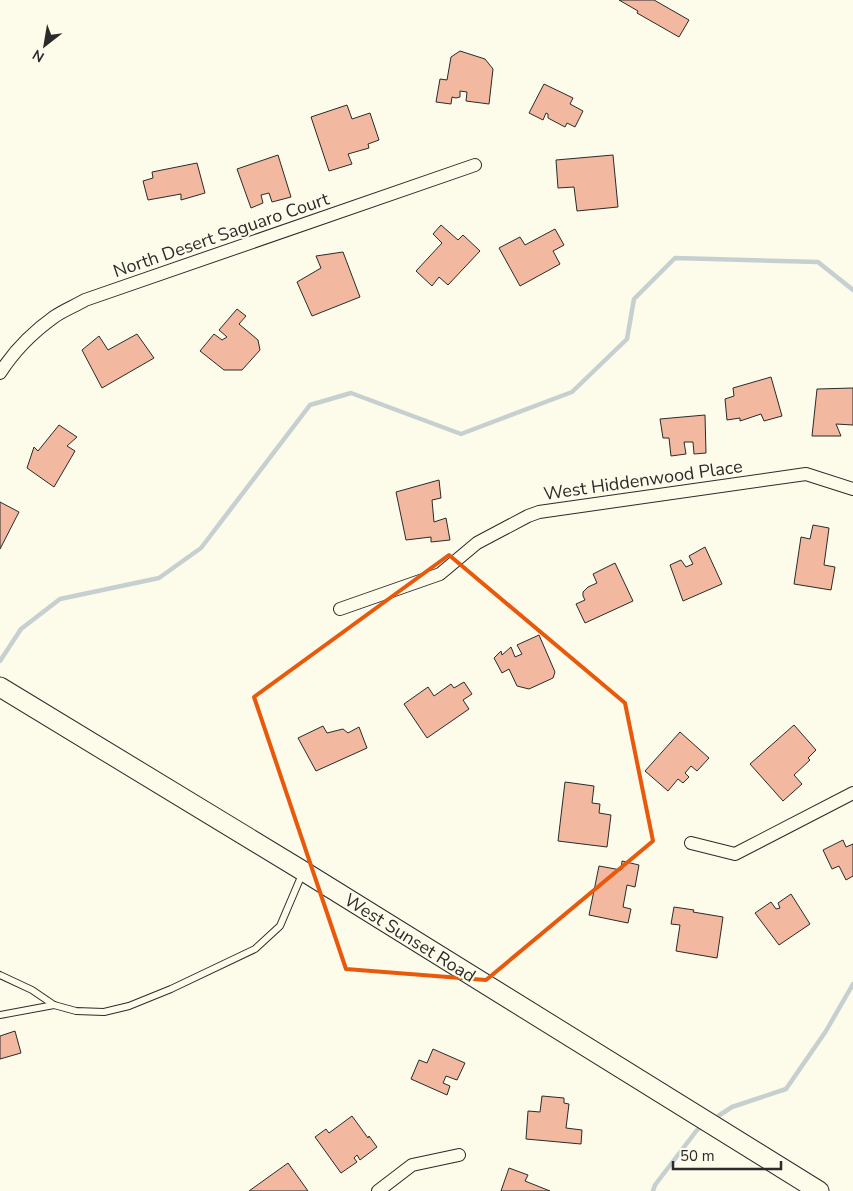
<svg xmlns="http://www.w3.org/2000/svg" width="853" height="1191" font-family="'Nunito Sans',sans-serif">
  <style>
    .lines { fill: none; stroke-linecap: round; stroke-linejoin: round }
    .stream { stroke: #c7d0d0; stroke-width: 4.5 }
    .building { fill: #f2b8a0; stroke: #2b2b2b }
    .lane-casing { stroke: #2b2b2b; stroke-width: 8 }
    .street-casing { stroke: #2b2b2b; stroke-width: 14 }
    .secondary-casing { stroke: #2b2b2b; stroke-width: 21 }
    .lane { stroke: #fdfbea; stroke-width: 6 }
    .street { stroke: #fdfbea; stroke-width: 12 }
    .secondary { stroke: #fdfbea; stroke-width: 19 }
    .marked { fill: none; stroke: #e8590c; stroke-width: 4; stroke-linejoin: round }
    .labels { text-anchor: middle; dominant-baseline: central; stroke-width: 4; stroke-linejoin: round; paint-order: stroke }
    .street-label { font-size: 18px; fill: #2b2b2b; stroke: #fdfbea }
  </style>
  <rect width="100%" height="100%" fill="#fdfbea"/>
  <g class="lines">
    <g class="stream">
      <polyline points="0,661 21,629 60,599 159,578 201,548 310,405 351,393 461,434 572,392 627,339 634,299 675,258 818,262 853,290"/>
      <polyline points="712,1120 732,1107 786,1089 826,1031 853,984"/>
      <polyline points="653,1191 655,1185 697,1130 703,1126"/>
    </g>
  </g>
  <g class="building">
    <polygon points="619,0 654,0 689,20 679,37 637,13 638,11"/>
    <polygon points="460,51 485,59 493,69 489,104 466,101 467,92 460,91 460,97 456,98 452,97 451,104 436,102 440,79 447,80 451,57"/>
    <polygon points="544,84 573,98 570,104 583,111 575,127 567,123 565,127 548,118 548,114 546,113 543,120 529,113"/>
    <polygon points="347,105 352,119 370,113 379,140 368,144 369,148 348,154 352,164 329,171 311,117"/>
    <polygon points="278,155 291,197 272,202 269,193 261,195 263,203 251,208 237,169"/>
    <polygon points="613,155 618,207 577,211 574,187 558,188 556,160"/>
    <polygon points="197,163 205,193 181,200 181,194 148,200 143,181 153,178 152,172"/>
    <polygon points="441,225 458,240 463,235 480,251 448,285 439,277 432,286 416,271 442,243 433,234"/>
    <polygon points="555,229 564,245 553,251 560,264 520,286 499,248 520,237 525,245"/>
    <polygon points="343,252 360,297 312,316 297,282 321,268 316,256"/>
    <polygon points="237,309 246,316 239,324 258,340 260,350 242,370 224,370 200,351 214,334 222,340 227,337 219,330"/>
    <polygon points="137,334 154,358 102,388 82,350 99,336 108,350"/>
    <polygon points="771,377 782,416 764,421 761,414 740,421 740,418 727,420 725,399 734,396 733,388"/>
    <polygon points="853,388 853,425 836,424 841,436 812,436 817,389"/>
    <polygon points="705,415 706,453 694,454 693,442 684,442 686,454 671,456 669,438 663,438 660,419"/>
    <polygon points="59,425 77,437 67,446 75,451 54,487 27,468 34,447 38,451"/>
    <polygon points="439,480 441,498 432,500 434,522 446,518 450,540 431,542 431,537 406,540 396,492"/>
    <polygon points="0,502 19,512 0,549"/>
    <polygon points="813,525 829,528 824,565 835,567 831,590 794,584 801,537 810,539"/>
    <polygon points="705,547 722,584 683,601 670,565 681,560 686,567 693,564 689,556"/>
    <polygon points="615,563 633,601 585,623 576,604 585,600 583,596 583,592 588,587 597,583 593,574"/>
    <polygon points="539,635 555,672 553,678 529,689 517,686 509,669 502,673 494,658 501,651 502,655 511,647 515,657 522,654 517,645"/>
    <polygon points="464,682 472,694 463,700 469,709 427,738 404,704 428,687 434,696 451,684 454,688"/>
    <polygon points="794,725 816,750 808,758 810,760 794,775 802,784 783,801 750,764"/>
    <polygon points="323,726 327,733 343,729 348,733 359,727 367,748 316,771 298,738"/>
    <polygon points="680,732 709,758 697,771 691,766 685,773 689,777 683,783 678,779 668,791 645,771"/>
    <polygon points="565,782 594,786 592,803 600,804 599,813 611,815 607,847 558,841"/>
    <polygon points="843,840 846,847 853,844 853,876 846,880 839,866 832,869 823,850"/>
    <polygon points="622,861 639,865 635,887 627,885 623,907 631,909 628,923 589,915 599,866 621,870"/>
    <polygon points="791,894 810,924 779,945 755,913 771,902 776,909 780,908 778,903"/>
    <polygon points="674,907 694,910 693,912 723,917 717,958 676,951 680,925 671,924"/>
    <polygon points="15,1031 21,1053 0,1059 0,1036"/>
    <polygon points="433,1049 465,1063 457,1080 446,1076 443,1083 450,1086 447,1095 411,1079 419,1060 427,1063"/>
    <polygon points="542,1096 564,1098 564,1103 569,1104 566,1128 582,1130 581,1144 526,1139 528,1111 540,1112"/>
    <polygon points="352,1116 368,1138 369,1136 377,1147 360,1160 357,1155 354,1158 357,1162 341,1173 315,1137 326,1129 329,1133"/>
    <polygon points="288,1163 308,1191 249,1191"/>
    <polygon points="509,1168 528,1175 525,1181 550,1191 501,1191"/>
  </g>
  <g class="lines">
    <defs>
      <g id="lane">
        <polyline points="0,975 32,990 54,1005 76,1011 104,1012 129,1006 171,989 255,949 280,926 303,872"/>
        <polyline points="0,1015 54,1005"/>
      </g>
      <g id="street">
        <path d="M 0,373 C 14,351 33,332 54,317 C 64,310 75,306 85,300 L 475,165"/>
        <polyline points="340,609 440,574 477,543 528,516 539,512 806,474 853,489"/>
        <polyline points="691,843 735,854 853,793"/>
        <polyline points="378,1191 412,1165 459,1155"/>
      </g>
      <polyline id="secondary" points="0,687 303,871 819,1191"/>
    </defs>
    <use href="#lane" class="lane-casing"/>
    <use href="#street" class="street-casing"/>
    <use href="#secondary" class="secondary-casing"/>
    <use href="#lane" class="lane"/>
    <use href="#street" class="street"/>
    <use href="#secondary" class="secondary"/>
  </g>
  <path class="marked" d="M 449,555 L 625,703 L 653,841 L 486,980 L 346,969 L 254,697 Z"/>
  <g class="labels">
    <g class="street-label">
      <text transform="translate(221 235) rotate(-19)">North Desert Saguaro Court</text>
      <text transform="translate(643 480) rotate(-8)">West Hiddenwood Place</text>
      <text transform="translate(410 938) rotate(32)">West Sunset Road</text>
    </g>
  </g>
  <g transform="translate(45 45) rotate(211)" stroke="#fdfbea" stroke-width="4" paint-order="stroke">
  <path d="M0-4L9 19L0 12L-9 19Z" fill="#2b2b2b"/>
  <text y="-8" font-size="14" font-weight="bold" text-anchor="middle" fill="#2b2b2b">N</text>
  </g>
  <path d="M673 1161v8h108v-8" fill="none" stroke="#2b2b2b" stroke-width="2.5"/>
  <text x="680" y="1161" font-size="15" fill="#2b2b2b" stroke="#fdfbea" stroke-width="4" paint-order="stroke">50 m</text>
</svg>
